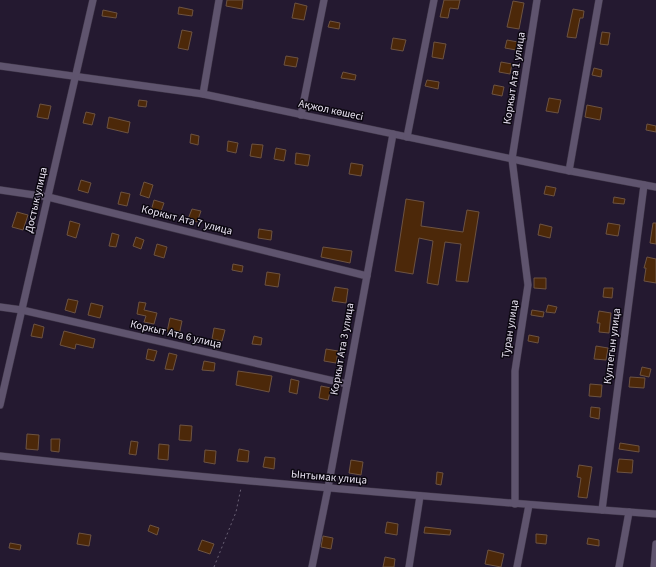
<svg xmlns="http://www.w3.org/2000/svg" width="656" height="567" font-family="'Source Sans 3',sans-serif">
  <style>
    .building { fill: #4c2809; stroke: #6d5341 }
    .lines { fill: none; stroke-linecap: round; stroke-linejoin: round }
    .minor-casing { stroke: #3e3547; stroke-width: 8 }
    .path { stroke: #6a6175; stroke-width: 1; stroke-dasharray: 2 3; stroke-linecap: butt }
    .minor { stroke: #5f546e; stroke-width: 7 }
    .labels { text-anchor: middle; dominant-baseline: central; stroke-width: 3; stroke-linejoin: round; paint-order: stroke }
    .street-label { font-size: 11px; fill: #eae4f3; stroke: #0b0710 }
  </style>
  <rect width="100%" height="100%" fill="#241930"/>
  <g class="building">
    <polygon points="227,0 243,0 242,9 226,6"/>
    <polygon points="444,0 460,0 458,9 450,8 448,18 440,17"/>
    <polygon points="513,1 524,3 519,29 507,27"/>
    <polygon points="295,3 307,6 304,20 292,18"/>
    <polygon points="179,7 193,10 192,16 178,14"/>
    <polygon points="573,9 584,11 583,18 580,18 576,38 567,37"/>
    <polygon points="103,10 117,13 116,18 102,16"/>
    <polygon points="330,21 340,23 339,29 328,27"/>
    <polygon points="182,30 192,32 188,50 178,48"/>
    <polygon points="602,32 610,33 608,45 600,44"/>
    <polygon points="393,38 406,40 403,51 391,49"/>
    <polygon points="507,40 518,42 516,50 505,48"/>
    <polygon points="434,42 446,44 443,59 432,57"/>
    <polygon points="286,56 298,58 296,67 284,65"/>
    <polygon points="501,62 512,64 510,74 499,72"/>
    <polygon points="594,68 602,70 601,77 592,75"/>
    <polygon points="343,72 356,75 355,80 341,78"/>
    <polygon points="427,80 439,82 438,89 425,86"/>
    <polygon points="494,85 504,87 502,96 492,94"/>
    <polygon points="549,98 561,100 558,113 546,111"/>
    <polygon points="139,100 147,101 146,107 138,106"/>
    <polygon points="40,104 51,106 48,119 37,117"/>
    <polygon points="587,105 602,108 600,120 585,117"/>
    <polygon points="86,112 95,114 92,125 83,123"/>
    <polygon points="109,117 130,122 128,133 107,128"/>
    <polygon points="647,124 656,126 656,132 646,130"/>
    <polygon points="191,134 199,136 198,145 190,143"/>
    <polygon points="228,141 238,143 236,153 227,151"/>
    <polygon points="252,144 263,145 261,158 250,156"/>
    <polygon points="276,148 286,150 284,161 274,159"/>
    <polygon points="296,153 310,155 308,166 295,164"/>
    <polygon points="351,163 363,165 361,176 349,174"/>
    <polygon points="81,180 91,183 88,193 78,190"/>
    <polygon points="144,182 153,185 149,198 140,195"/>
    <polygon points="546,186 556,188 554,196 544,194"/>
    <polygon points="121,192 130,194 127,206 118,204"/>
    <polygon points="614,197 625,199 624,204 613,203"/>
    <polygon points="406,199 424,202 421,226 463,232 467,210 479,212 468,282 456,281 461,244 445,242 438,285 427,283 433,241 419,238 413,274 395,271"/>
    <polygon points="154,200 164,203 160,214 151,211"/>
    <polygon points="192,209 201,211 197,222 188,219"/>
    <polygon points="17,212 28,215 23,230 12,227"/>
    <polygon points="70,221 80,224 76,238 67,235"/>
    <polygon points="608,223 620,225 618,236 606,234"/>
    <polygon points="653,223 656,223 656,244 650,243"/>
    <polygon points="540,224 552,227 550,238 538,235"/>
    <polygon points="259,229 272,231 271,240 258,238"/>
    <polygon points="112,233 119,235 116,247 109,246"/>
    <polygon points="136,237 144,240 141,249 133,246"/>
    <polygon points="157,244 167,247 164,258 154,255"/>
    <polygon points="323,247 352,251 350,263 321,257"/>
    <polygon points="647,257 656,259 656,283 644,281 646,268 644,268"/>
    <polygon points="233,264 243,266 242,272 232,270"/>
    <polygon points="267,272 280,274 278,287 265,285"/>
    <polygon points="534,278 546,278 546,289 534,288"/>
    <polygon points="335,287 348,289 346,303 332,301"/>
    <polygon points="604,288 613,288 612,298 603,297"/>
    <polygon points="68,299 78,301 75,313 65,310"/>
    <polygon points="139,302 146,303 144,310 157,313 154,324 144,322 146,316 137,314"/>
    <polygon points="91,303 103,306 100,318 88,315"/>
    <polygon points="548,305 557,307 555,313 546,312"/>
    <polygon points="532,310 544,312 543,317 531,315"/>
    <polygon points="599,311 611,313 609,333 599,332 600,323 597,323"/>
    <polygon points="170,318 182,321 179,335 167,332"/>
    <polygon points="34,324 44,327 42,338 31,336"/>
    <polygon points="214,328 225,330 222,341 212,339"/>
    <polygon points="64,331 95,339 93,348 76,344 75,349 60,345"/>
    <polygon points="529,335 539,337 538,343 528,341"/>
    <polygon points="254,336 262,338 261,345 252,344"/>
    <polygon points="596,346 608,348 606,360 594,359"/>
    <polygon points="148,349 157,351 154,361 146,359"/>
    <polygon points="326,349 338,351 336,363 324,361"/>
    <polygon points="169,353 177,355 173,370 165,369"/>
    <polygon points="204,361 215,363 214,371 202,370"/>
    <polygon points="642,367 651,369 649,377 640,375"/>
    <polygon points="238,371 272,376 269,392 236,385"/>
    <polygon points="630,377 645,378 644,388 629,387"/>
    <polygon points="291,379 299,381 297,394 289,392"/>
    <polygon points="590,384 602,385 601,397 589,396"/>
    <polygon points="321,386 331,388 328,400 319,398"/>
    <polygon points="591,407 600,408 599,419 590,417"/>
    <polygon points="180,425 192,426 191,441 179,440"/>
    <polygon points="27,434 39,435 38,450 26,449"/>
    <polygon points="51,439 60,439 59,452 51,451"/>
    <polygon points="131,441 138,442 136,455 129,454"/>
    <polygon points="620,443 639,446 639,452 619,449"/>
    <polygon points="159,444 169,445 168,460 158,459"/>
    <polygon points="239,449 249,451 248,462 237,461"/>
    <polygon points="205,450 216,451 215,464 204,462"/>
    <polygon points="265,457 275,458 274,469 263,467"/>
    <polygon points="619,459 633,460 632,473 617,472"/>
    <polygon points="351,460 363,462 361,475 349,473"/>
    <polygon points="579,465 592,467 587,498 578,497 581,478 577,477"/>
    <polygon points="437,472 443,473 441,485 436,484"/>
    <polygon points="387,522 398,524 397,535 385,533"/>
    <polygon points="150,525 159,528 157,535 148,531"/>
    <polygon points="425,527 451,530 450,535 424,533"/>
    <polygon points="79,533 91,535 89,546 77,544"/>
    <polygon points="536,534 547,535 546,544 536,543"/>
    <polygon points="323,536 333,538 331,549 321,547"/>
    <polygon points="588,538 599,540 599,546 587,544"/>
    <polygon points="202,540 214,544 210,554 198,550"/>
    <polygon points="10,543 21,545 20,550 9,548"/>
    <polygon points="488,550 504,554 501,567 485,564"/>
    <polygon points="385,557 395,559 394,567 383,567"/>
  </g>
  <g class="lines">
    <defs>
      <g id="minor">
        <polyline points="0,66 203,94 560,169 656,187"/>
        <polyline points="203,94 219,0"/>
        <polyline points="301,115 324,0"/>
        <polyline points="407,137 434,0"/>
        <polyline points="569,171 599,0"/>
        <polyline points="0,190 48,197 367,276"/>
        <polyline points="0,307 22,310 347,384"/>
        <polyline points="0,405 93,0"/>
        <path d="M 0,456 C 218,480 437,498 656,514"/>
        <polyline points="515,504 515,371 528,285 512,159 537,0"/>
        <polyline points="602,510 644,185"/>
        <polyline points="312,567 328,488 393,134"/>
        <polyline points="409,567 420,496"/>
        <polyline points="517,567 529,505"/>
        <polyline points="619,567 629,512"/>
        <polyline points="654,567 656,544"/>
      </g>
    </defs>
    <use href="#minor" class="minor-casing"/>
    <polyline class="path" points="214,567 236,512 241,488"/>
    <use href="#minor" class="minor"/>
  </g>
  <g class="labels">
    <g class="street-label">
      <text transform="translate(514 78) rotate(-81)">Коркыт Ата 1 улица</text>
      <text transform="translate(331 110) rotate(12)">Ақжол көшесі</text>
      <text transform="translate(36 200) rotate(-77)">Достык улица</text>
      <text transform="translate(187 220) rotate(14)">Коркыт Ата 7 улица</text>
      <text transform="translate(510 329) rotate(-81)">Туран улица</text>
      <text transform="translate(176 334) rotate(13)">Коркыт Ата 6 улица</text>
      <text transform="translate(612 346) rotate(-83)">Култегын улица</text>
      <text transform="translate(342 349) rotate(-80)">Коркыт Ата 3 улица</text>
      <text transform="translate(329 477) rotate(5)">Ынтымак улица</text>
    </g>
  </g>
</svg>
